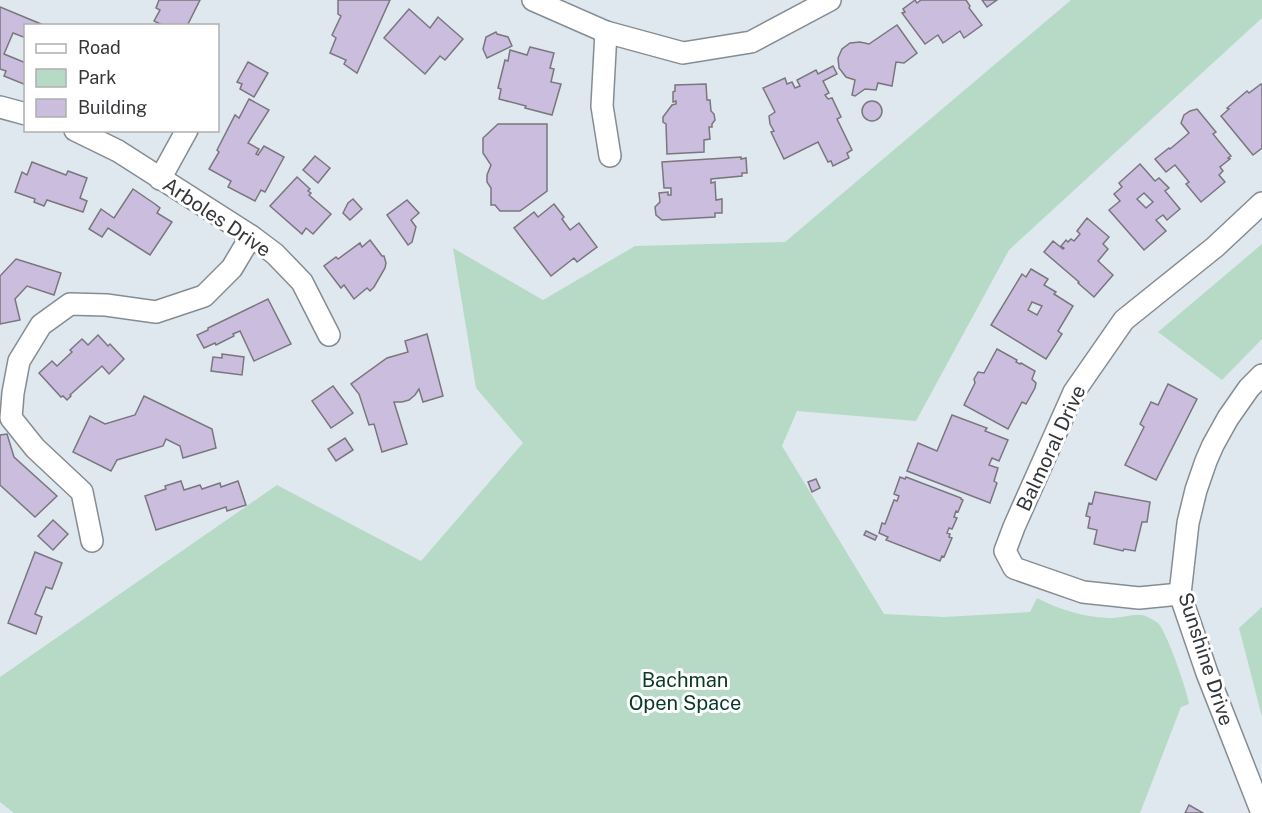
<svg xmlns="http://www.w3.org/2000/svg" width="1262" height="813" font-family="'Public Sans',sans-serif">
  <style>
    .green { fill: #b7dac7 }
    .building { fill: #cbbdde; stroke: #7a767e; stroke-width: 1.5; fill-rule: evenodd }
    .lines { fill: none; stroke-linecap: round; stroke-linejoin: round }
    .minor-casing { stroke: #858c92; stroke-width: 24 }
    .minor { stroke: #fff; stroke-width: 21 }
    .labels { text-anchor: middle; dominant-baseline: central; stroke-width: 6; stroke-linejoin: round; paint-order: stroke }
    .street-label { font-size: 20px; fill: #343639; stroke: #fff }
    .park-label { font-size: 20px; fill: #073925; stroke: #fff }
  </style>
  <rect width="100%" height="100%" fill="#e0e8ef"/>
  <g class="green">
    <path d="M 1071,0 L 1262,0 L 1262,18 L 1009,250 L 916,421 L 797,411 L 782,446 L 884,614 L 944,617 L 1030,612 L 1037,598 C 1058,609 1084,617 1108,618 C 1119,619 1130,614 1141,615 C 1145,615 1154,620 1158,623 C 1166,630 1188,692 1189,704 L 1181,707 L 1140,813 L 14,813 L 0,802 L 0,677 L 277,485 L 421,561 L 523,443 L 476,388 L 453,248 L 543,300 L 635,246 L 785,242 Z"/>
    <polygon points="1262,244 1262,339 1222,380 1158,332"/>
    <polygon points="1262,607 1262,717 1239,628"/>
  </g>
  <g class="building">
    <polygon points="159,0 200,0 187,26 164,26 154,21 160,10 156,8"/>
    <polygon points="338,0 390,0 357,73 344,64 346,60 330,53 336,38 332,35 341,16 338,14"/>
    <polygon points="915,0 917,3 921,0 966,0 970,6 969,8 982,25 964,38 960,31 943,43 938,35 925,44 902,13 905,12 903,9"/>
    <polygon points="982,0 997,0 987,7"/>
    <polygon points="0,7 41,24 26,26 26,38 13,33 4,54 26,63 26,85 4,76 6,71 0,69"/>
    <polygon points="409,9 430,28 438,17 463,39 445,60 440,56 425,74 384,38"/>
    <polygon points="897,25 917,53 904,63 896,62 892,86 878,83 876,90 865,89 855,96 852,95 855,80 846,77 839,68 838,58 842,49 850,43 860,42 869,44"/>
    <polygon points="496,32 497,34 508,37 512,46 487,58 483,49 486,37"/>
    <polygon points="530,47 554,53 550,68 554,69 551,82 561,84 552,115 525,108 526,106 499,99 501,89 498,88 505,60 508,61 510,50 527,55"/>
    <polygon points="248,62 268,73 254,97 240,89 242,84 237,82"/>
    <polygon points="833,66 837,74 823,81 829,93 825,95 828,99 832,98 841,117 837,119 852,150 847,153 849,158 833,166 831,161 828,162 818,142 784,159 771,132 774,131 770,124 769,116 775,112 763,88 785,78 787,84 792,82 795,88 800,86 797,80 816,70 818,74"/>
    <polygon points="706,84 707,100 710,100 711,111 714,114 715,120 712,124 712,127 709,127 710,139 704,140 704,152 667,154 666,124 663,122 663,117 672,105 676,104 676,101 673,102 673,92 675,91 675,85"/>
    <polygon points="1261,84 1262,85 1262,148 1253,155 1221,116 1229,109 1227,108 1247,91 1249,93"/>
    <polygon points="249,99 269,110 248,143 259,149 256,154 258,155 264,146 284,157 265,192 261,190 255,201 228,187 231,181 209,169 219,152 217,150 235,115 239,118"/>
    <circle cx="872" cy="111" r="10"/>
    <polygon points="1197,109 1216,132 1213,134 1231,156 1228,158 1230,159 1220,167 1223,171 1219,175 1225,182 1201,202 1186,184 1189,182 1175,165 1166,172 1155,159 1169,148 1170,149 1189,133 1181,123 1184,115 1190,111"/>
    <polygon points="498,124 547,124 547,191 520,211 500,211 495,205 491,205 491,188 487,182 487,175 491,165 483,153 483,138"/>
    <polygon points="315,156 330,168 318,183 303,170"/>
    <polygon points="741,157 741,159 746,158 747,173 742,173 742,176 711,179 711,183 715,182 716,200 722,199 722,213 715,213 715,217 662,220 656,215 655,207 660,202 659,193 668,192 668,195 671,195 671,188 664,188 662,162"/>
    <polygon points="32,162 66,175 68,171 87,178 80,198 87,201 83,212 47,200 44,206 34,202 35,199 15,192 22,172 27,175"/>
    <path d="M 1140,164 L 1155,181 L 1159,178 L 1169,188 L 1165,191 L 1180,209 L 1167,220 L 1163,215 L 1156,220 L 1166,231 L 1144,250 L 1109,210 L 1120,201 L 1114,194 L 1122,187 L 1119,183 ZM 1144,193 L 1153,202 L 1146,208 L 1137,199 Z"/>
    <polygon points="297,177 310,189 308,191 311,193 309,195 331,214 313,234 306,228 302,234 270,206"/>
    <polygon points="133,189 155,204 160,208 157,213 172,222 150,255 108,228 102,237 89,229 101,209 114,218"/>
    <polygon points="353,199 362,209 350,220 343,213 348,203"/>
    <polygon points="407,200 419,213 411,220 416,227 412,242 408,245 387,215"/>
    <polygon points="554,204 564,217 562,219 570,230 579,223 597,247 577,262 574,258 551,276 514,228 534,212 538,217"/>
    <polygon points="1087,218 1109,237 1103,244 1108,249 1098,261 1113,275 1094,297 1078,283 1079,282 1044,252 1053,241 1063,249 1064,248 1061,246 1066,240 1068,242 1071,239 1074,241 1080,234 1077,231"/>
    <polygon points="370,240 382,256 384,256 386,263 385,268 374,287 370,291 367,288 354,299 344,285 341,288 324,266 336,257 338,259 360,243 362,247"/>
    <polygon points="16,259 61,273 54,295 27,286 15,299 20,320 0,324 0,276"/>
    <path d="M 1031,269 L 1048,279 L 1044,285 L 1056,292 L 1054,294 L 1073,306 L 1058,331 L 1062,334 L 1046,359 L 991,325 L 1022,274 L 1026,277 ZM 1032,302 L 1042,306 L 1037,315 L 1028,310 Z"/>
    <polygon points="268,299 291,344 254,361 240,331 233,334 234,336 216,345 215,343 204,348 197,335 208,330 208,328"/>
    <polygon points="427,334 443,396 423,402 419,389 415,395 409,400 402,402 394,402 407,444 382,452 374,424 369,425 359,394 351,384 387,358 408,352 405,341"/>
    <polygon points="98,335 108,346 110,344 124,359 109,374 102,366 70,395 71,396 67,400 63,396 61,397 39,373 52,361 57,366 72,352 70,350 82,339 88,345"/>
    <polygon points="997,349 1017,360 1016,362 1020,364 1021,363 1035,371 1032,379 1036,383 1035,388 1026,404 1022,402 1008,429 964,405 975,383 974,379 978,372 984,373"/>
    <polygon points="222,354 244,357 242,375 211,371 213,357 222,358"/>
    <polygon points="1168,384 1197,399 1156,480 1125,465 1144,427 1140,424 1151,402 1158,405"/>
    <polygon points="333,386 353,413 331,428 312,401"/>
    <polygon points="144,396 212,429 216,448 183,458 180,446 166,439 163,446 117,460 111,471 73,452 90,416 105,424 135,415"/>
    <polygon points="952,415 987,428 985,431 1008,440 999,461 992,458 989,465 998,468 994,481 997,483 990,503 907,471 918,443 937,451"/>
    <polygon points="7,434 14,457 57,496 35,517 0,485 0,435"/>
    <polygon points="345,438 353,450 336,461 328,449"/>
    <polygon points="900,477 905,479 906,477 961,498 961,499 963,500 958,512 956,511 954,517 957,518 952,529 949,528 947,533 950,534 949,537 952,538 944,557 942,556 940,561 886,540 888,537 879,533 882,523 885,524 894,500 897,501 899,496 894,494"/>
    <polygon points="816,479 820,488 812,492 808,482"/>
    <polygon points="181,481 184,490 200,485 202,489 220,483 221,487 238,481 246,505 227,511 226,507 156,530 145,496 166,489 165,486"/>
    <polygon points="1095,492 1150,502 1147,522 1142,522 1135,551 1124,549 1123,551 1094,544 1097,530 1088,528 1090,517 1086,516 1089,503 1092,504"/>
    <polygon points="53,520 68,534 53,550 38,536"/>
    <polygon points="866,531 877,536 875,540 864,535"/>
    <polygon points="35,552 62,563 52,589 46,587 35,614 42,617 36,634 8,623"/>
    <polygon points="1189,805 1203,813 1185,813"/>
  </g>
  <g class="lines">
    <defs>
      <g id="minor">
        <polyline points="533,0 606,32 683,53 751,42 830,0"/>
        <polyline points="606,32 602,106 610,156"/>
        <polyline points="0,107 26,114"/>
        <polyline points="75,130 118,151 251,236 275,254 302,282 329,335"/>
        <polyline points="160,179 187,130"/>
        <polyline points="92,541 82,492 35,448 11,418 13,393 19,361 41,325 70,304 106,305 156,312 204,296 232,268 251,236"/>
        <polyline points="1180,594 1139,598 1083,592 1014,568 1005,551 1014,527 1074,392 1124,320 1215,247 1262,203"/>
        <polyline points="1262,813 1207,673 1180,594 1188,523 1196,490 1206,461 1213,445 1228,418 1249,388 1262,375"/>
      </g>
    </defs>
    <use href="#minor" class="minor-casing"/>
    <use href="#minor" class="minor"/>
  </g>
  <g class="labels">
    <g class="street-label">
      <text transform="translate(217 217) rotate(34)">Arboles Drive</text>
      <text transform="translate(1051 448) rotate(-65)">Balmoral Drive</text>
      <text transform="translate(1206 659) rotate(72)">Sunshine Drive</text>
    </g>
    <g class="park-label">
      <text x="685" y="680">Bachman<tspan x="685" dy="23">Open Space</tspan></text>
    </g>
  </g>
  <rect x="24" y="24" width="195" height="108" fill="#ffffff" stroke="#aeafb0" stroke-width="1.5"/>
  <rect x="36" y="44" width="30" height="9" fill="#ffffff" stroke="#aeafb0" stroke-width="1.5"/>
  <text x="78" y="54" font-size="18" fill="#343639">Road</text>
  <rect x="36" y="69" width="30" height="18" fill="#b7dac7" stroke="#aeafb0" stroke-width="1.5"/>
  <text x="78" y="84" font-size="18" fill="#343639">Park</text>
  <rect x="36" y="99" width="30" height="18" fill="#cbbdde" stroke="#aeafb0" stroke-width="1.5"/>
  <text x="78" y="114" font-size="18" fill="#343639">Building</text>
</svg>
